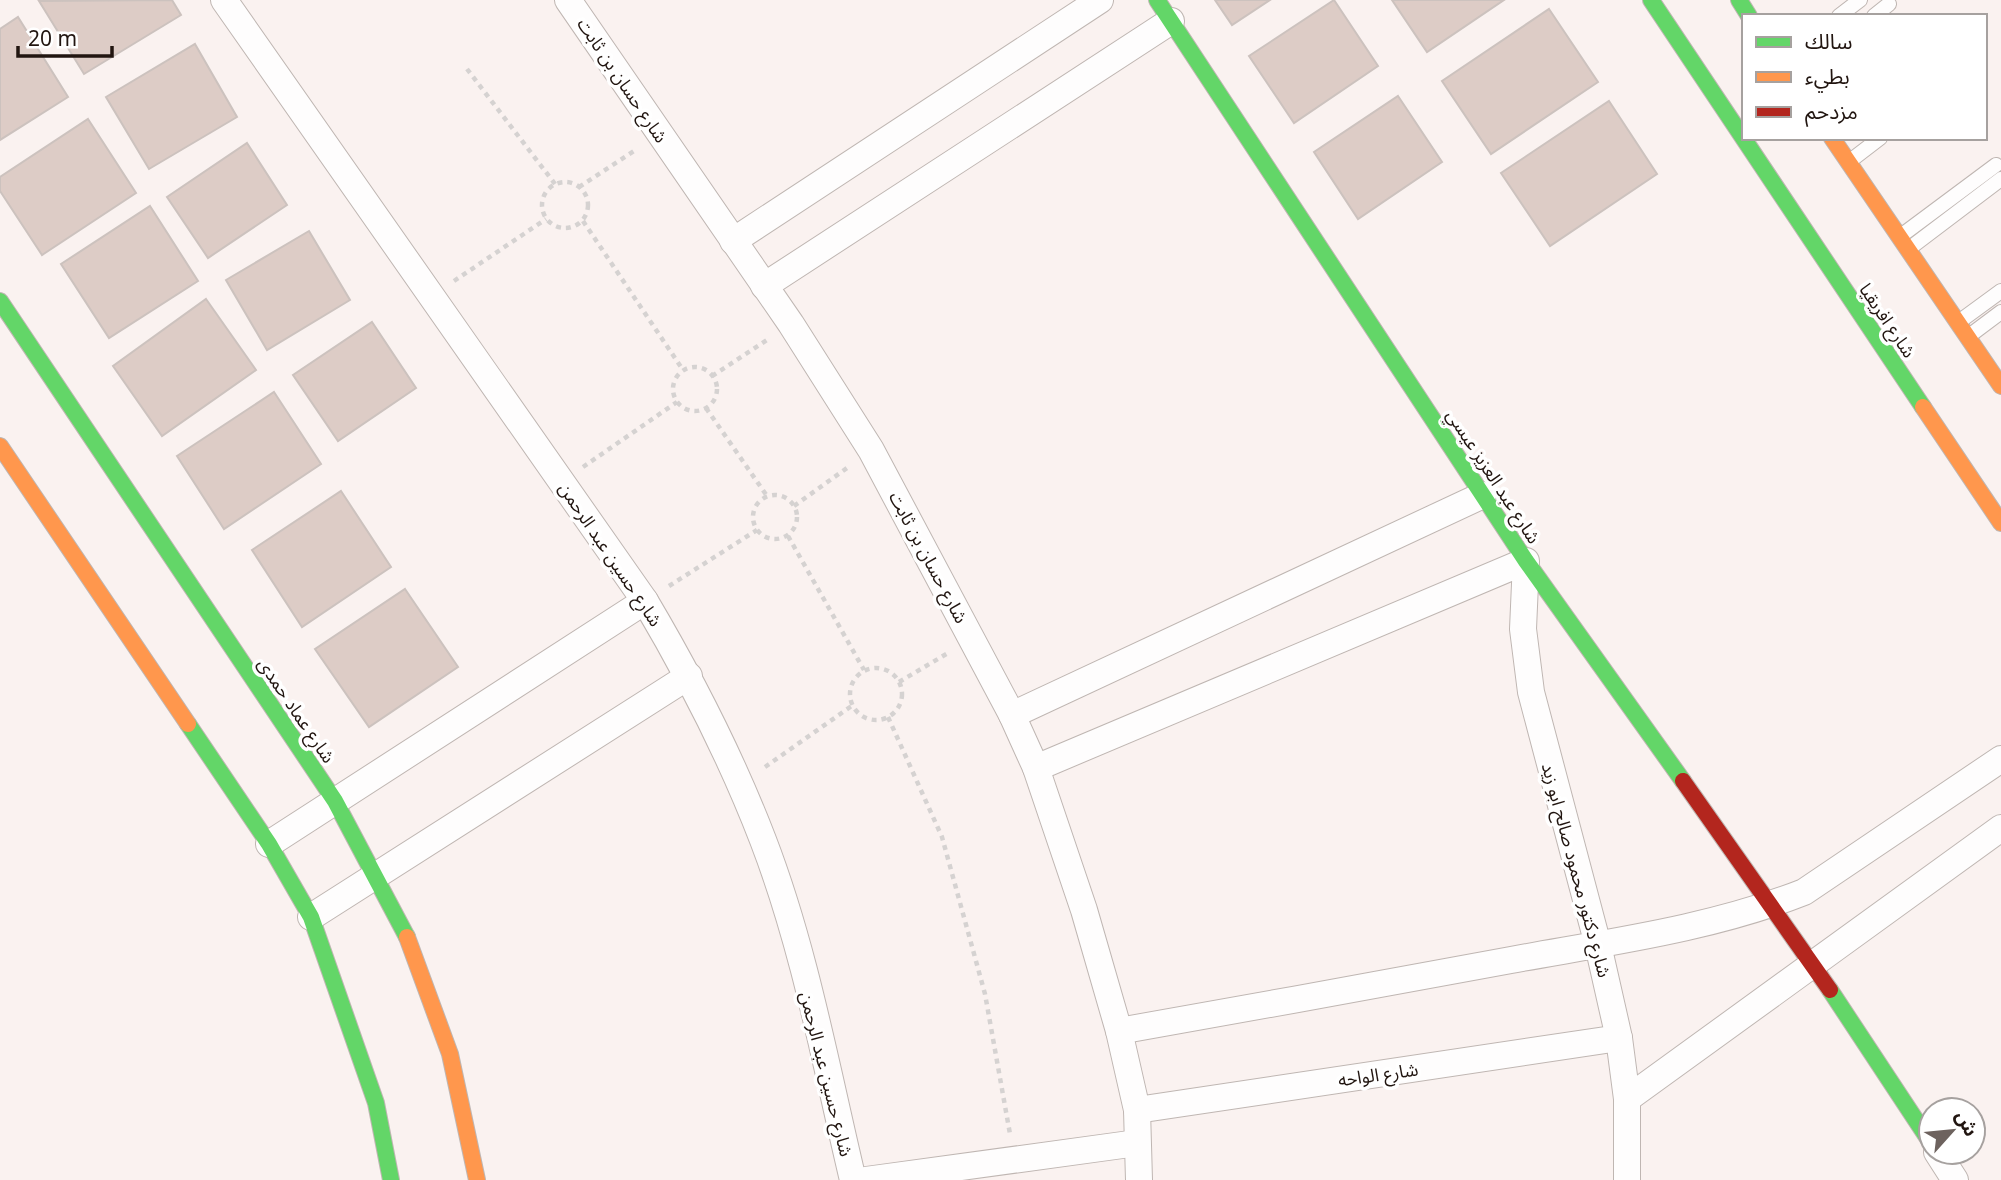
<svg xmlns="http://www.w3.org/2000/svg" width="2001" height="1180" font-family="'Noto Sans','Noto Sans Arabic',sans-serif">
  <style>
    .building { fill: #ddccc6; stroke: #ccc2be; stroke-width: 2 }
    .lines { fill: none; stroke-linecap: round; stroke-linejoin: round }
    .lane-casing { stroke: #bfb6b2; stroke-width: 16 }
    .street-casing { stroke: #bfb6b2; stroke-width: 28 }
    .fast-casing { stroke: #bfb6b2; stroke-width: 18 }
    .slow-casing { stroke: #bfb6b2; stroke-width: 18 }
    .jam-casing { stroke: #bfb6b2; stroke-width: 18 }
    .path { stroke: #d5d2d1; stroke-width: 4.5; stroke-dasharray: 5 5; stroke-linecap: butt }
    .lane { stroke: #fefdfd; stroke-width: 14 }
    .street { stroke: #fefdfd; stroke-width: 26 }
    .fast { stroke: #63d668; stroke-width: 16 }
    .slow { stroke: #ff974d; stroke-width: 16 }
    .jam { stroke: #b3261e; stroke-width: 16 }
    .labels { text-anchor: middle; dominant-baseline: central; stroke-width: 7; stroke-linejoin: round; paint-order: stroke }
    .street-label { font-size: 18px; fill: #211510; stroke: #fff }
  </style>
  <rect width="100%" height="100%" fill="#faf2f0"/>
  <g class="building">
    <polygon points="172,0 181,15 84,74 39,1"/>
    <polygon points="1215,0 1270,0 1232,25"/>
    <polygon points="1334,0 1378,66 1294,123 1249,56"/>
    <polygon points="1392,0 1504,0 1427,52"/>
    <polygon points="1549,9 1598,82 1491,154 1442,81"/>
    <polygon points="18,17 68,97 0,140 0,29"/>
    <polygon points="195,44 237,117 149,169 106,97"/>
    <polygon points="1398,96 1442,162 1358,219 1314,152"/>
    <polygon points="1609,101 1657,174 1550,246 1501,173"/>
    <polygon points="88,119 136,193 42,255 0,191 0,177"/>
    <polygon points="247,143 287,205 208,258 167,197"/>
    <polygon points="150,206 198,281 109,338 61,264"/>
    <polygon points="309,231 350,300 267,350 226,280"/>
    <polygon points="206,299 256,370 162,436 113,366"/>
    <polygon points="372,322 416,388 338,441 293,375"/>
    <polygon points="274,392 321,464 224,529 177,456"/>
    <polygon points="341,491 391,567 302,627 252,550"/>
    <polygon points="405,589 458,667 369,727 315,649"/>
  </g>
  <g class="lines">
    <defs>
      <g id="lane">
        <polyline points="1839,16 1860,0"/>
        <polyline points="1874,16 1889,4"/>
        <polyline points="1850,161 1880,138"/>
        <polyline points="1902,235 1996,165"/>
        <polyline points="1910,248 2001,179"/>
        <polyline points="1960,321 2001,291"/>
        <polyline points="1969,336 2001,312"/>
      </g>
      <g id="street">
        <path d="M 224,0 L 645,601 C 690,677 731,757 763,840 C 805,949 826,1067 853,1180"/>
        <polyline points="568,0 791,324 871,450 1012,715 1036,768 1084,910 1119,1031 1137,1110 1139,1180"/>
        <polyline points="733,241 1100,0"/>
        <polyline points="764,286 1171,21"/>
        <polyline points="1012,715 1483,495"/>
        <polyline points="1036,768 1526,561 1523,629 1531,692 1598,945 1619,1038 1627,1099 1627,1180"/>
        <polyline points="269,844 645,601"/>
        <polyline points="311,917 689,676"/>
        <path d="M 1119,1031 C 1250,1008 1380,984 1511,960 C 1609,942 1710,929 1804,892 L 2001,759"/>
        <polyline points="1627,1099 2001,828"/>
        <polyline points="1137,1110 1619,1038"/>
        <polyline points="1937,1152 1955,1180"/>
        <polyline points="866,1180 1137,1143"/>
      </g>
      <g id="fast">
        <polyline points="1157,0 1526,561 1683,781"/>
        <polyline points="1651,0 1923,407"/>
        <polyline points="1739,0 1749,16"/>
        <polyline points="0,301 335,801 407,937"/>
        <polyline points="188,724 269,844 311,917 376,1103 391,1180"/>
        <polyline points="1830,990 1931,1143"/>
      </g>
      <g id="slow">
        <polyline points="1832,138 2001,386"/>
        <polyline points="1923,407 2001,523"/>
        <polyline points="0,446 188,724"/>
        <polyline points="407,937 450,1054 477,1180"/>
      </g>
      <polyline id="jam" points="1683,781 1830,990"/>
    </defs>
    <use href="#lane" class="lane-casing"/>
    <use href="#street" class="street-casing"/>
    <use href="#fast" class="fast-casing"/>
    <use href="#slow" class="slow-casing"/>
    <use href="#jam" class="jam-casing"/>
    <g class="path">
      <polyline points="467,69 555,184"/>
      <circle cx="565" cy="205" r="23"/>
      <polyline points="579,187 637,149"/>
      <polyline points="583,221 683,370"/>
      <polyline points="454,281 546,219"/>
      <circle cx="695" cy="389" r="22"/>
      <polyline points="712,376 767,340"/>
      <polyline points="706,408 767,496"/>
      <polyline points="583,467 677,402"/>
      <circle cx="775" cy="517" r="22"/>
      <polyline points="794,506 847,468"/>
      <polyline points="788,536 864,670"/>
      <polyline points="669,586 757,530"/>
      <circle cx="876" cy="694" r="26"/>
      <polyline points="899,682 948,653"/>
      <polyline points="888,717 942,837 985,994 1010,1134"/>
      <polyline points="765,767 853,705"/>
    </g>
    <use href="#lane" class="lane"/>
    <use href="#street" class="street"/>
    <use href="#fast" class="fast"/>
    <use href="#slow" class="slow"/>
    <use href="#jam" class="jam"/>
  </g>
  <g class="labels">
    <g class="street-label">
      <text transform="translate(623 80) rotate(56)">شارع حسان بن ثابت</text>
      <text transform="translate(1888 320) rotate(56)">شارع افريقيا</text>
      <text transform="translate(1494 476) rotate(57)">شارع عبد العزيز عيسي</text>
      <text transform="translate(611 554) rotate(56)">شارع حسين عبد الرحمن</text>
      <text transform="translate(929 557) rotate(62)">شارع حسان بن ثابت</text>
      <text transform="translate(297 710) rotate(56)">شارع عماد حمدى</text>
      <text transform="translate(1577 870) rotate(75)">شارع دكتور محمود صالح ابو زيد</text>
      <text transform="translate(827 1074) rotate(76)">شارع حسين عبد الرحمن</text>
      <text transform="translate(1378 1074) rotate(-8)">شارع الواحه</text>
    </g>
  </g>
  <rect x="1742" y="14" width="245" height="126" fill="#ffffff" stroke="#a6a19f" stroke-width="2"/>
  <rect x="1756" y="37" width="35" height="10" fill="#63d668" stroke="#a6a19f" stroke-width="2"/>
  <text x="1805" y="49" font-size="21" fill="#211510">سالك</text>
  <rect x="1756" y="72" width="35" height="10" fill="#ff974d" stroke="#a6a19f" stroke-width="2"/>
  <text x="1805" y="84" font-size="21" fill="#211510">بطيء</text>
  <rect x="1756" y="107" width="35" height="10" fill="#b3261e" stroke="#a6a19f" stroke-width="2"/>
  <text x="1805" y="119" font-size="21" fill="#211510">مزدحم</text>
  <g transform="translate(1952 1131) rotate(63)"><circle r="33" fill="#ffffff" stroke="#a6a19f" stroke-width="2"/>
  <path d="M0-5L12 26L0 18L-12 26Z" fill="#6d625e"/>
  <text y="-10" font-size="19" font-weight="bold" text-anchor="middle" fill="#211510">ش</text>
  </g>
  <path d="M18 46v10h94v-10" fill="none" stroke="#211510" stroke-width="3.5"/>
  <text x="28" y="46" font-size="21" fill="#211510" stroke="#ffffff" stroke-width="5" paint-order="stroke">20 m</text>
</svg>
